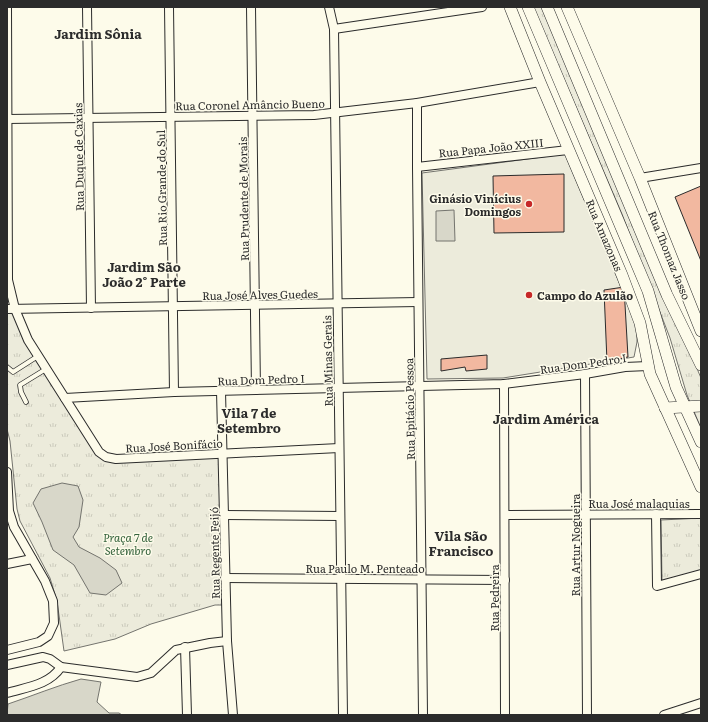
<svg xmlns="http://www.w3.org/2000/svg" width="708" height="722" font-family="Literata,serif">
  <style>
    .grass { fill: #ecebdb; stroke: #74746e }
    .park { fill: url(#park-tufts); stroke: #74746e }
    .water { fill: #d8d7c9; stroke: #74746e }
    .building { fill: #f2b8a0; stroke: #2b2b2b }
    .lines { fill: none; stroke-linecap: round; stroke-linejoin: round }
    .lane-casing { stroke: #2b2b2b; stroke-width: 5.5 }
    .street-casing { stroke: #2b2b2b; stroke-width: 10 }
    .secondary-casing { stroke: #2b2b2b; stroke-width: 12 }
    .lane { stroke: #fdfbea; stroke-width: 4 }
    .street { stroke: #fdfbea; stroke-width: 8 }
    .secondary { stroke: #fdfbea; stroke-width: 11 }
    .poi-dot { fill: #c62828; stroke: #fdfbea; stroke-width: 1.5 }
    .labels { text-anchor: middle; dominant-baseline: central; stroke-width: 3; stroke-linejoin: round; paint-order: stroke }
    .street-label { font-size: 11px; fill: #2b2b2b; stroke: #fdfbea }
    .poi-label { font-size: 11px; font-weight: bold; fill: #2b2b2b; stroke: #fdfbea; text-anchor: end }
    .park-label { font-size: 11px; font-style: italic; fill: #34623c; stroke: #fdfbea }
    .quarter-label { font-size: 13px; font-weight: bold; fill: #2b2b2b; stroke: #fdfbea }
  </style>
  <defs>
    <pattern id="park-tufts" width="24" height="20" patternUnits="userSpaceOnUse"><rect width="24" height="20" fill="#ecebdb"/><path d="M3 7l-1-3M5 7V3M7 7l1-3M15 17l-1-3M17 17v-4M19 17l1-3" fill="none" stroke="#cbcabc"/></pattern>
  </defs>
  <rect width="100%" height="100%" fill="#fdfbea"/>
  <polygon class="grass" points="565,154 637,325 637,342 634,357 503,378 427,379 422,173"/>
  <g class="park">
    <polygon points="533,7 544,7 701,378 701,428 687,395 670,338 622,214"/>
    <polygon points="7,311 13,311 106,458 221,458 225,605 215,605 151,624 115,639 64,651 57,601 50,578 20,521 17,509 10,441 7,429"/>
    <polygon points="701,518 701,571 662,581 661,520"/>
  </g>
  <g class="water">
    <polygon points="454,210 455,241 436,241 436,211"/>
    <polygon points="62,483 78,486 83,500 79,527 73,537 79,547 100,558 116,570 122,583 106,595 90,593 74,565 53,550 42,522 33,503 41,489"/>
    <path d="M 81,679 L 101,682 L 97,702 L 109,713 L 119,713 L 122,715 L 7,715 L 8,704 C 32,696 56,686 81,679 Z"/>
  </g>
  <g class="building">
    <polygon points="564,174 564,232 494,233 493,176"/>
    <polygon points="701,186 701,261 675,197"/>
    <polygon points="624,287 628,357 607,362 604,290"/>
    <polygon points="487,355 487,369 466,371 465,367 441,371 441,359"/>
  </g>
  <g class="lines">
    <defs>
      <g id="lane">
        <polyline points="7,367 13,372 38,356"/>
        <polyline points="26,402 21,392 20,385 46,369"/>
      </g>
      <g id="street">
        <polyline points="7,7 8,280 15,309 28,340 99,452 106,457 116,459 339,448"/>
        <polyline points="87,7 91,308"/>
        <polyline points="169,7 174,392"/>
        <polyline points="251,7 256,390"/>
        <polyline points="329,7 334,29 343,715"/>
        <polyline points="334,29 482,7"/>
        <polyline points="417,103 417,167 423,715"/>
        <polyline points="7,119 314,115 417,103 540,82"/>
        <polyline points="417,167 568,150"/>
        <polyline points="640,178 701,168"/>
        <polyline points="7,309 418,302"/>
        <polyline points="585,374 587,715"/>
        <polyline points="504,384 505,715"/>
        <polyline points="221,391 227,641 233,715"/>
        <polyline points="65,398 174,392 504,384 585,374 625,367 648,366"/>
        <polyline points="7,472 9,511 14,527 45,581 53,601 54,623 48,636 39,642 7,650"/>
        <polyline points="656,514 657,586 701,574"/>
        <polyline points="224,515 340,516"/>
        <polyline points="505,515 701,514"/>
        <polyline points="7,564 32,559"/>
        <polyline points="225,578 505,580"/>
        <polyline points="185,647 187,715"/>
        <polyline points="7,665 43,657 50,659 61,667 137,677 151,673 176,650 210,643 227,641"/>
        <path d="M 7,693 C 27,687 49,685 61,667"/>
        <polyline points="664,715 701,703"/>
      </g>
      <g id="secondary">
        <polyline points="510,7 540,82 622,275 640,323 650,374 701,487"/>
        <polyline points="528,7 648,291 676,387 701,442"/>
        <polyline points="547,7 667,295 701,365"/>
        <polyline points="567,7 640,178 701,331"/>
        <polyline points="665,408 701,406"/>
      </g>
    </defs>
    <use href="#lane" class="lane-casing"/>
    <use href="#street" class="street-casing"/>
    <use href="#secondary" class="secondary-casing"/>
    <use href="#lane" class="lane"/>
    <use href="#street" class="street"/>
    <use href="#secondary" class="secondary"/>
  </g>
  <g class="poi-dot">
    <circle cx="529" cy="204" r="4"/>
    <circle cx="529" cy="295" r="4"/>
  </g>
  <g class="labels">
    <g class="street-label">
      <text transform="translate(250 104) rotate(-1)">Rua Coronel Amâncio Bueno</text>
      <text transform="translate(491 147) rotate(-6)">Rua Papa João XXIII</text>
      <text transform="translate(78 157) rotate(-91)">Rua Duque de Caxias</text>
      <text transform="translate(161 188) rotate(-91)">Rua Rio Grande do Sul</text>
      <text transform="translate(243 199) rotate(-91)">Rua Prudente de Morais</text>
      <text transform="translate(605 235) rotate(67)">Rua Amazonas</text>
      <text transform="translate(670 255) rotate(68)">Rua Thomaz Jasso</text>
      <text transform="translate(260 294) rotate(-1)">Rua José Alves Guedes</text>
      <text transform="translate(327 361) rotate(-91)">Rua Minas Gerais</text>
      <text transform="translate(583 363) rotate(-8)">Rua Dom Pedro I</text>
      <text transform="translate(261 379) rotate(-2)">Rua Dom Pedro I</text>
      <text transform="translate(409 409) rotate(-91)">Rua Epitácio Pessoa</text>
      <text transform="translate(174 445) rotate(-3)">Rua José Bonifácio</text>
      <text x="639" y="503">Rua José malaquias</text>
      <text transform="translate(575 545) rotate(-90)">Rua Artur Nogueira</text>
      <text transform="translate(214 553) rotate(-91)">Rua Regente Feijó</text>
      <text x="365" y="568">Rua Paulo M. Penteado</text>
      <text transform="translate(494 598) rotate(-90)">Rua Pedreira</text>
    </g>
    <g class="poi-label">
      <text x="521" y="198">Ginásio Vinícius<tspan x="521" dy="13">Domingos</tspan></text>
      <text x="537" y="295" text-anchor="start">Campo do Azulão</text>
    </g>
    <g class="park-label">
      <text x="128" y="537">Praça 7 de<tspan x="128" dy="13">Setembro</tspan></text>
    </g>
    <g class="quarter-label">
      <text x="98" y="33">Jardim Sônia</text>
      <text x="144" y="266">Jardim São<tspan x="144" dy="15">João 2° Parte</tspan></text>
      <text x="249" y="412">Vila 7 de<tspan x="249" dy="15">Setembro</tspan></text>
      <text x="546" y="418">Jardim América</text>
      <text x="461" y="535">Vila São<tspan x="461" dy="15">Francisco</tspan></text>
    </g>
  </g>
  <rect width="708" height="722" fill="none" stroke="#2b2b2b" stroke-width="16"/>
</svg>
